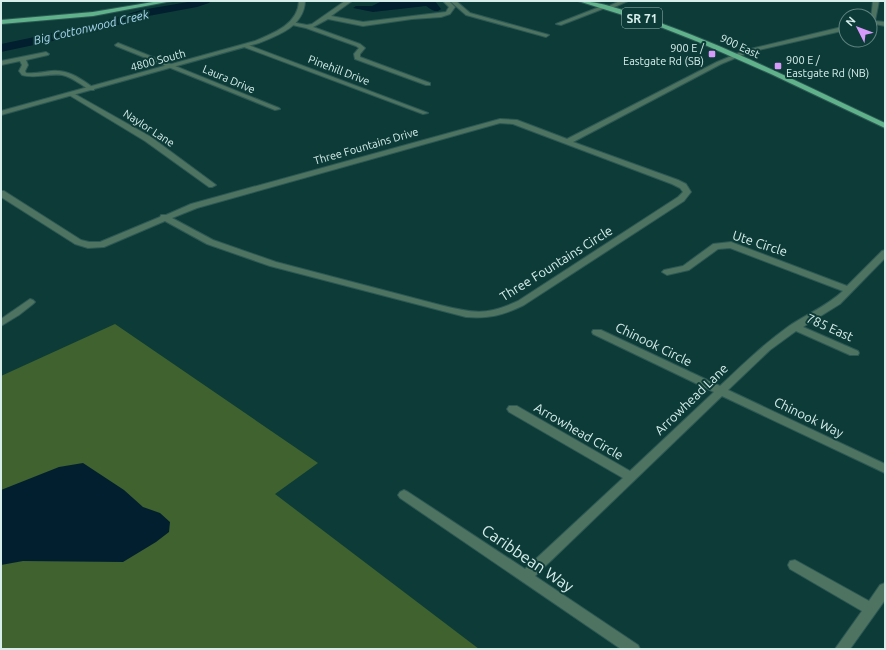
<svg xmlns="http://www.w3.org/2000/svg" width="886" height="650" font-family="Ubuntu,sans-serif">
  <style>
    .green { fill: #3f622f }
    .water { fill: #021f30 }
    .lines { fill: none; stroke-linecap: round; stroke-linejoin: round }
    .river { fill: #021f30; fill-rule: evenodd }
    .minor-casing { stroke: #2d5855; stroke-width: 2 }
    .tertiary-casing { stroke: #2d5855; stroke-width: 2 }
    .primary-casing { stroke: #2d5855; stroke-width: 2 }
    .minor { fill: #4e7360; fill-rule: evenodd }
    .tertiary { fill: #4e7360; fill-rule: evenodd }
    .primary { fill: #60b28b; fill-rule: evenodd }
    .poi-dot { fill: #d69bfa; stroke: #0d3c38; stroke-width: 1.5 }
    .labels { text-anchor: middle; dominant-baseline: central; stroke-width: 4; stroke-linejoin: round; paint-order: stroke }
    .far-street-label { font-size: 11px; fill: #d7eeeb; stroke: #0d3c38 }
    .far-poi-label { font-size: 11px; fill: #d7eeeb; stroke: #0d3c38; text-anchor: end }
    .shield { fill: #0d3c38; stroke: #9ab9b5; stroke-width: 1 }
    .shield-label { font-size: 12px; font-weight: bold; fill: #d7eeeb }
    .far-water-label { font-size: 12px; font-style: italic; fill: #aad5f0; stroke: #0d3c38 }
    .street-label { font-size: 13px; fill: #d7eeeb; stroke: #0d3c38 }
    .near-street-label { font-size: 16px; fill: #d7eeeb; stroke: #0d3c38 }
  </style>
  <rect width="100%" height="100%" fill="#0d3c38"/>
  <polygon class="green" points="115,324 318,463 275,494 479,649 1,649 1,376"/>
  <g class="water">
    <path d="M 382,1 L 435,1 L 441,9 C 435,14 431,9 426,6 L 373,12 L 353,8 L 356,6 L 372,6 Z"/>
    <polygon points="83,463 124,490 143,507 160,513 170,522 169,532 156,542 123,562 23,561 1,565 1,490 59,467"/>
  </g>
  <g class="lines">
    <polygon class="river" points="194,1 211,1 209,3 197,7 143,17 95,32 1,52 1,44 92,25 141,10"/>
    <defs>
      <g id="minor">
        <polygon points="345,1 352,1 331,16 363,22 446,12 449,7 443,1 449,1 455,7 450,14 441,17 412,19 363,26 328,19 313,27 360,44 365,48 360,54 360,57 430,83 430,85 426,85 355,59 354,54 359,48 356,46 306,28 288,24 291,22 307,25 312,24"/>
        <polygon points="450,1 456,1 470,13 549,35 546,37 466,15"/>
        <polygon points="620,1 628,1 610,9 605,8 561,25 556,24 602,6 607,7"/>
        <polygon points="873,1 879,1 875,21 885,22 885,26 875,24 870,28"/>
        <path d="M 846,26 L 846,30 L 750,52 L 721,64 L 573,142 L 678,180 L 686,184 L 691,192 L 684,201 L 524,305 C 504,315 489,319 466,317 L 270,266 L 207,244 L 165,221 L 104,247 L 88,248 L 75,244 L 1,197 L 1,191 L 4,191 L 81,240 L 89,242 L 100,242 L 160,217 L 161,215 L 166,215 L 191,204 L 500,119 L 517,120 L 567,139 L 717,62 L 746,50 ZM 500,123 L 513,124 L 672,184 L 680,188 L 683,192 L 678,197 L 518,301 C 486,316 473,313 440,305 L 276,262 L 213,240 L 172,218 L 197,208 Z"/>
        <polygon points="118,43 279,108 280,109 275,110 116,46 115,45"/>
        <polygon points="244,45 248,45 428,113 423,114 244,47"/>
        <path d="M 46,52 L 49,54 L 48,55 L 26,60 L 28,65 L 25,71 L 26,73 C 35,74 43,72 51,71 C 68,69 81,79 94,88 L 94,90 L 90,90 C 81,85 72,77 62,75 C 49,73 36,79 22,75 L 19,71 L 22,65 L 20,61 L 1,65 L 1,61 Z"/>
        <polygon points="69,93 73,93 151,137 216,185 212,187 209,187 145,141 69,95"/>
        <path d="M 731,242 L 847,286 L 882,251 L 885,250 L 885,258 L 840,304 L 803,327 L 858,351 L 859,353 L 858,355 L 850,355 L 796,331 L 770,350 L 728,390 L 885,464 L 885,473 L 722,396 L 535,576 L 638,645 L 640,649 L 621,649 L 400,498 L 398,495 L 400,492 L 404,490 L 408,492 L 525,569 L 623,478 L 509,412 L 507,409 L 509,406 L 517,406 L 630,471 L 714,392 L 593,334 L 592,332 L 593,330 L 601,330 L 720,386 C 742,365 764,344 789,326 C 807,314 827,306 843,291 L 730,248 L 718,249 L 689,270 L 667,275 L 662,272 L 664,270 L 683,266 L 713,244 Z"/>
        <polygon points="30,299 33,300 35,302 33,304 19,315 1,326 1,319"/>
        <polygon points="795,560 869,601 880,585 885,583 885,600 850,649 835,649 862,611 790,569 788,565 790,561"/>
      </g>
      <path id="tertiary" d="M 299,1 L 305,1 C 304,26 279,35 259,43 L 1,115 L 1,111 L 255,41 C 274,33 298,24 299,1 Z"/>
      <g id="primary">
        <polygon points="159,1 172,1 93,16 1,24 1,20 93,12"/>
        <path d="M 578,1 C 601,1 625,11 646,18 C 728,46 806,86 885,123 L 885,128 L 771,74 L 696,41 L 658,26 Z"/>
      </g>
    </defs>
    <use href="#minor" class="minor-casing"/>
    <use href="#tertiary" class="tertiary-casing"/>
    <use href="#primary" class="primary-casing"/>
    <use href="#minor" class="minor"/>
    <use href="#tertiary" class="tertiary"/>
    <use href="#primary" class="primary"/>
  </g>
  <g class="poi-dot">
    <rect x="708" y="50" width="8" height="8" rx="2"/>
    <rect x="774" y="62" width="8" height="8" rx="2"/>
  </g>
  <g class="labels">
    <g class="far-street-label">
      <text transform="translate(740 46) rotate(25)">900 East</text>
      <text transform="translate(158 60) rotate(-15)">4800 South</text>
      <text transform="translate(339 70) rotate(21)">Pinehill Drive</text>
      <text transform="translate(229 79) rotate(23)">Laura Drive</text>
      <text transform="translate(149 128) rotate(33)">Naylor Lane</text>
      <text transform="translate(366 146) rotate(-16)">Three Fountains Drive</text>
    </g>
    <g class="far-poi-label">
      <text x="704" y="48">900 E /<tspan x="704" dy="13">Eastgate Rd (SB)</tspan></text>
      <text x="786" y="60" text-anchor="start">900 E /<tspan x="786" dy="13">Eastgate Rd (NB)</tspan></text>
    </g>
    <rect class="shield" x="622" y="8" width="40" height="20" rx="3"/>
    <g class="shield-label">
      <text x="642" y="18">SR 71</text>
    </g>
    <g class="far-water-label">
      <text transform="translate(91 27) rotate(-13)">Big Cottonwood Creek</text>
    </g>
    <g class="street-label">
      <text transform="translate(760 243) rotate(18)">Ute Circle</text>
      <text transform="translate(556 263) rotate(-32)">Three Fountains Circle</text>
      <text transform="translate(830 327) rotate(24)">785 East</text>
      <text transform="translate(654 344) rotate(26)">Chinook Circle</text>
      <text transform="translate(691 399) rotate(-44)">Arrowhead Lane</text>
      <text transform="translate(809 417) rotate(26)">Chinook Way</text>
      <text transform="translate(579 431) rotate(30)">Arrowhead Circle</text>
    </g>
    <g class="near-street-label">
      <text transform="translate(528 558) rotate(34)">Caribbean Way</text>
    </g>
  </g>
  <rect width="886" height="650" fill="none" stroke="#d7eeeb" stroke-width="4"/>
  <g transform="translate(858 28) rotate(312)"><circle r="19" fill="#0d3c38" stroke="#5e8380"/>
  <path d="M0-3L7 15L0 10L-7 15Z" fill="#d69bfa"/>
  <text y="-6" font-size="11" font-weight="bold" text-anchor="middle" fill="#d7eeeb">N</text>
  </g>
</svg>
